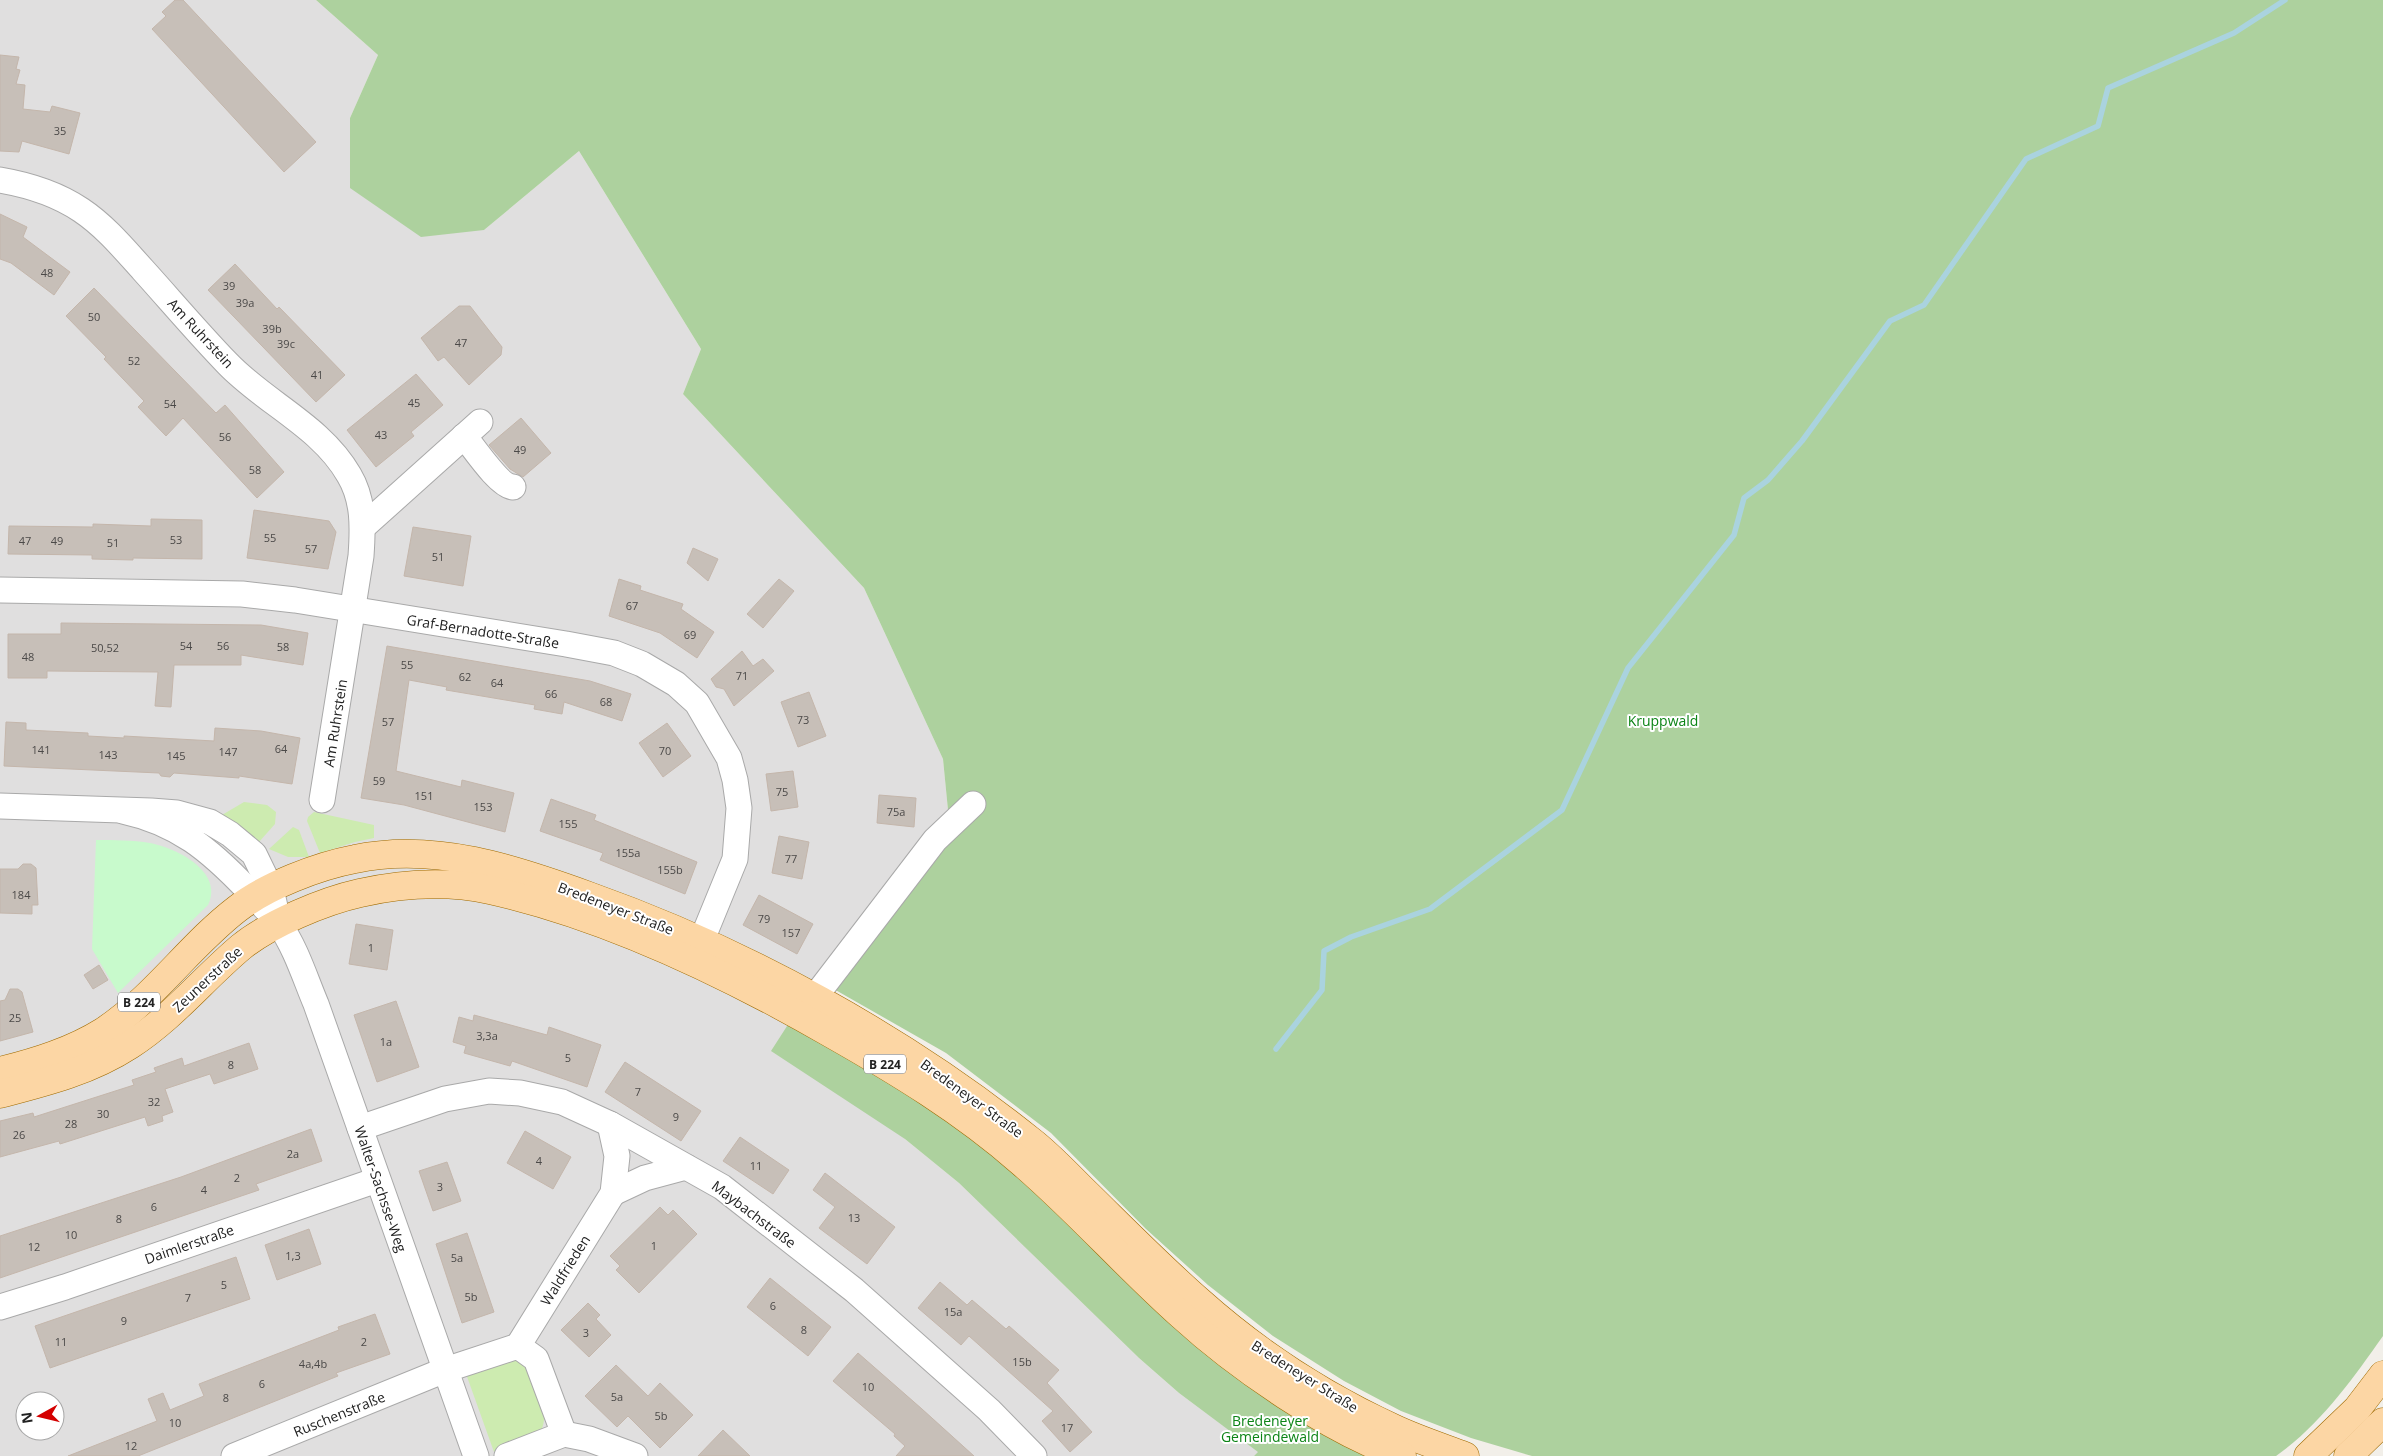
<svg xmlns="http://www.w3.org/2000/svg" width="2383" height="1456" font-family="'Open Sans',sans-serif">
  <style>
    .residential { fill: #e0dfdf; fill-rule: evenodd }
    .grass { fill: #cdebb0 }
    .forest { fill: #add19e }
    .park { fill: #c8facc }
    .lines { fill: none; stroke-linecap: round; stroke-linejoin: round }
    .stream { stroke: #aad3df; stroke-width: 5.5 }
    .building { fill: #c7bfb8; stroke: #c4b6ab }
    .minor-casing { stroke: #a9a9a9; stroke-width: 27 }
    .major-casing { stroke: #a06b00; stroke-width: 29 }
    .minor { stroke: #fff; stroke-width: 25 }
    .major { stroke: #fcd6a4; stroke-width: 28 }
    .labels { text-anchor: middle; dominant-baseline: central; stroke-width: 4; stroke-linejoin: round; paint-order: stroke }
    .number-label { font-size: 11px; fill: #4b4948 }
    .shield { fill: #fff; stroke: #646464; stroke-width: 1 }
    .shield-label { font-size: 12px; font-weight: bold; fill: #222 }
    .street-label { font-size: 14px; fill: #222; stroke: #fff }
    .park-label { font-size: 14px; fill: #0c8416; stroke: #fff }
  </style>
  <rect width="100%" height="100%" fill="#f2efe9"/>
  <path class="residential" d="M 0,0 L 316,0 L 378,55 L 350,118 L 484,230 L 579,151 L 701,349 L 683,394 L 864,588 L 943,759 L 948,810 L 818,980 L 905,1139 L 959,1183 L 1139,1358 L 1179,1393 L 1259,1452 L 1254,1456 L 0,1456 ZM 25,1401 L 55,1401 L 55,1431 L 25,1431 Z"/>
  <g class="grass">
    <polygon points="244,802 267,805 276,812 275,824 259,842 222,815"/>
    <polygon points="314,812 374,825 374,838 355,842 320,853 307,821 308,817"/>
    <polygon points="293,827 299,830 309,857 288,857 269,849"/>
    <path d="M 508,1358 C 513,1359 518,1360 522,1363 C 538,1376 554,1419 537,1436 C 531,1443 504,1449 494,1452 L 465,1371 Z"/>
  </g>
  <g class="forest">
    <path d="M 316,0 L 2383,0 L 2383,1336 C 2352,1380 2320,1425 2276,1456 L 1532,1456 L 1471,1438 L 1401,1411 L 1344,1381 L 1273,1336 L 1208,1285 L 1146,1229 L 1051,1133 L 946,1053 L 818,980 L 948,810 L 943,759 L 864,588 L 683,394 L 701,349 L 579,151 L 484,230 L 421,237 L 350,188 L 350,118 L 378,55 Z"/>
    <polygon points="789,1023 928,1105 1012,1170 1130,1284 1310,1422 1365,1456 1254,1456 1258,1452 1179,1393 1139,1358 959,1183 905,1139 771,1051"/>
  </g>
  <path class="park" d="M 96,840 C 114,840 133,840 150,843 C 177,848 224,872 208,905 L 118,993 L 92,949 Z"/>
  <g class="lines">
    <polyline class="stream" points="1276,1049 1322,990 1324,951 1351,937 1430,909 1562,810 1628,668 1734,535 1744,498 1768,480 1802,441 1890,321 1924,305 2026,159 2098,126 2108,88 2234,33 2285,0"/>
  </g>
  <g class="building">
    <polygon points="175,0 183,0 316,142 284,172 152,29 166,16 162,12"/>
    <polygon points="0,55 19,57 16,69 20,70 16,84 25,85 23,109 50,112 52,106 80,113 69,154 22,141 19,152 0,151"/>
    <polygon points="0,214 27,227 23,237 70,272 54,295 11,263 0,259"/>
    <polygon points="235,264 277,309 279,307 345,375 316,402 208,290"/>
    <polygon points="94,288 216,413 225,405 284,472 257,498 183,418 166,436 138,407 144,401 104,359 106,357 66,316"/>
    <polygon points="459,306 470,306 502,347 501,355 469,385 444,357 438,361 421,338"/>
    <polygon points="416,374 443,405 411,432 414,436 376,467 347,430"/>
    <polygon points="521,418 551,453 523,477 510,469 489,445"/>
    <polygon points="254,510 329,521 336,532 328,569 247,558"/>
    <polygon points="151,519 202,520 202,559 133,558 133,560 92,559 92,555 8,554 9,526 93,527 93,524 151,526"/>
    <polygon points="413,527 471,536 463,586 404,576"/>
    <polygon points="693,548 718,559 708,581 687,563"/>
    <polygon points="619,579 641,586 640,590 683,604 681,609 714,632 697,658 660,633 609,616"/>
    <polygon points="779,579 794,591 763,628 747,614"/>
    <polygon points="61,623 261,625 308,633 303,665 241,655 241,665 174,665 171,707 155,706 158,672 47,671 47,678 8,678 8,634 61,634"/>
    <polygon points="387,646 590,681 631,694 622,721 564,702 562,714 534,709 535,705 446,690 447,687 409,680 396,771 461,787 462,780 514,793 505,832 404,805 361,798"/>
    <polygon points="742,651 753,666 763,659 774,671 734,706 724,689 716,687 711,679"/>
    <polygon points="809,692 826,736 798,747 781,702"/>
    <polygon points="6,722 26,723 26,730 88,733 88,736 124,738 124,736 214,741 215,728 261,731 300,738 292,784 239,776 239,778 174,773 170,777 161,776 159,773 4,766"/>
    <polygon points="667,723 691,756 663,777 639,743"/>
    <polygon points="793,771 798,807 771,811 766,774"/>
    <polygon points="879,795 916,798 914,827 877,823"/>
    <polygon points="551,799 596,815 594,820 697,862 685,894 600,860 603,853 540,831"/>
    <polygon points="779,836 809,842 802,879 772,873"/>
    <polygon points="23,864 31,864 36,868 38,905 32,905 32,914 0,913 0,869 18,869"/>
    <polygon points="759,895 813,924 797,954 743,925"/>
    <polygon points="356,924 393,930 387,970 349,964"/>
    <polygon points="99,965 108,980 93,989 84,975"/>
    <polygon points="10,989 18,989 22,992 33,1032 0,1041 0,1001 5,1000"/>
    <polygon points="396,1001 419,1067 377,1082 354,1015"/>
    <polygon points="474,1015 547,1035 549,1027 601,1045 587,1087 512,1061 510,1066 464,1053 466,1046 453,1042 459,1017 473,1021"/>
    <polygon points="249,1043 258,1069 214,1084 210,1074 165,1089 173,1112 162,1116 163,1121 148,1126 145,1117 60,1144 59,1141 0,1157 0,1121 33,1113 34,1117 134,1085 132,1080 156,1072 154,1068 182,1058 184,1066"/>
    <polygon points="625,1062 701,1111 681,1141 605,1092"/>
    <polygon points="311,1129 322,1161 256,1184 259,1190 0,1278 0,1236 181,1177"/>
    <polygon points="525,1131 571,1157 553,1189 507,1163"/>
    <polygon points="740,1137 789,1170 773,1194 723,1161"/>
    <polygon points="447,1162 461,1201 433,1211 419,1171"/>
    <polygon points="825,1173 895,1227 867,1264 819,1228 835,1207 813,1190"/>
    <polygon points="660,1207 668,1215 673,1210 697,1234 639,1293 616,1270 620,1266 610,1256"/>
    <polygon points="309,1229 321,1264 277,1280 265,1245"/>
    <polygon points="467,1233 494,1312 462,1323 436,1244"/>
    <polygon points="236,1257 250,1299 50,1368 35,1326"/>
    <polygon points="770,1278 831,1327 808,1356 747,1307"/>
    <polygon points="940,1282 967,1305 972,1300 1006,1329 1009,1326 1059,1370 1047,1383 1092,1432 1070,1452 1042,1421 1053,1411 969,1336 961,1345 918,1308"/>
    <polygon points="588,1303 600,1315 596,1319 611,1335 589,1357 561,1330"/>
    <polygon points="375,1314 390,1354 336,1373 338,1376 138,1456 68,1456 157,1421 148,1399 163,1393 170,1410 204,1396 199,1384 339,1330 338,1327"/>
    <polygon points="858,1353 922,1409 974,1456 896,1456 905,1446 894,1436 895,1434 833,1381"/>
    <polygon points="616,1365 648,1396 660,1383 693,1415 660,1448 628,1416 617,1427 585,1396"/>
    <polygon points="723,1430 750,1456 698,1456"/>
  </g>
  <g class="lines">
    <defs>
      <g id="minor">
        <path d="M 0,180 C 29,185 56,193 81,210 C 105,226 124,249 143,270 C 171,301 198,333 227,363 C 265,403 321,426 349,475 C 364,500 363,528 361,556 L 322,800"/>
        <path d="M 464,436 C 474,448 499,486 513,487"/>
        <polyline points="363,527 480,422"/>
        <polyline points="0,590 242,594 295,600 566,644 614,653 642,664 676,684 697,703 729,758 735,780 739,808 735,859 701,942"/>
        <polyline points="0,806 151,811 177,813 210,822 230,834 254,854 271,889 275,907"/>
        <path d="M 123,811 C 178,823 210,850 248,890 C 258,901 270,912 279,924 C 296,948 305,978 316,1004 L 476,1456"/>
        <polyline points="814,998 935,840 973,804"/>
        <polyline points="360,1128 445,1099 489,1091 520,1093 562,1102 610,1124 722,1187 854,1290 989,1410 1034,1456"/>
        <polyline points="613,1193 645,1178 686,1167"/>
        <polyline points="0,1307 65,1287 377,1180"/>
        <polyline points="518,1346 613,1193 617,1156 610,1124"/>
        <polyline points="564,1434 589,1439 635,1456"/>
        <polyline points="234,1456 445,1370 518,1346 536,1359 564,1434 507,1456"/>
      </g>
      <g id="major">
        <path d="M 0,1071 C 36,1062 72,1051 104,1031 C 154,998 190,945 237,909 C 266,886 318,866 355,859 C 435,842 515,869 589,896 C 744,951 903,1038 1031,1141 C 1049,1155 1065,1172 1081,1188 C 1120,1226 1158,1265 1199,1301 C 1256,1352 1324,1396 1393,1428 C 1416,1439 1441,1447 1465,1456"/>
        <path d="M 0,1094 C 46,1082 90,1071 130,1045 C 172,1018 203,979 241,947 C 269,924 324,901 360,893 C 401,884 448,881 490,890 C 607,916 727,974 830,1033 C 897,1071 963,1111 1021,1162 C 1077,1210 1126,1266 1181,1315 C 1238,1367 1329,1430 1402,1456"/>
        <polyline points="2308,1456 2357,1409 2383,1375"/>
        <polyline points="2348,1456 2383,1422"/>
      </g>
    </defs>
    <use href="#minor" class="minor-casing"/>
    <use href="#major" class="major-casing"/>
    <use href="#minor" class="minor"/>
    <use href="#major" class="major"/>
  </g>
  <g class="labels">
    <g class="number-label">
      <text x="60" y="130">35</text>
      <text x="47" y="272">48</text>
      <text x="229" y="285">39</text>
      <text x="245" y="302">39a</text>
      <text x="94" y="316">50</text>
      <text x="272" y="328">39b</text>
      <text x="461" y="342">47</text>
      <text x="286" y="343">39c</text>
      <text x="134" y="360">52</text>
      <text x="317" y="374">41</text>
      <text x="414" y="402">45</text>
      <text x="170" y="403">54</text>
      <text x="381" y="434">43</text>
      <text x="225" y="436">56</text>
      <text x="520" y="449">49</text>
      <text x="255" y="469">58</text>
      <text x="270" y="537">55</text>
      <text x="176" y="539">53</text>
      <text x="25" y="540">47</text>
      <text x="57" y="540">49</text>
      <text x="113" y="542">51</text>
      <text x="311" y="548">57</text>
      <text x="438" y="556">51</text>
      <text x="632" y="605">67</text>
      <text x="690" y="634">69</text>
      <text x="186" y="645">54</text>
      <text x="223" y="645">56</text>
      <text x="283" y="646">58</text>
      <text x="105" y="647">50,52</text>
      <text x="28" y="656">48</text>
      <text x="407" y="664">55</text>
      <text x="742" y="675">71</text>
      <text x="465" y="676">62</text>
      <text x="497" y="682">64</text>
      <text x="551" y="693">66</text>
      <text x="606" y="701">68</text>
      <text x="803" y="719">73</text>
      <text x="388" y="721">57</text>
      <text x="281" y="748">64</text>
      <text x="41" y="749">141</text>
      <text x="665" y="750">70</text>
      <text x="228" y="751">147</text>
      <text x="108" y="754">143</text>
      <text x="176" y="755">145</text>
      <text x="379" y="780">59</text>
      <text x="782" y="791">75</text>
      <text x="424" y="795">151</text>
      <text x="483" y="806">153</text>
      <text x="896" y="811">75a</text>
      <text x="568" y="823">155</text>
      <text x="628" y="852">155a</text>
      <text x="791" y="858">77</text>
      <text x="670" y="869">155b</text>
      <text x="21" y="894">184</text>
      <text x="764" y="918">79</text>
      <text x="791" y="932">157</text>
      <text x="371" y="947">1</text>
      <text x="15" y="1017">25</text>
      <text x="487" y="1035">3,3a</text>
      <text x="386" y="1041">1a</text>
      <text x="568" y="1057">5</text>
      <text x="231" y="1064">8</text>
      <text x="638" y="1091">7</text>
      <text x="154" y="1101">32</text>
      <text x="103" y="1113">30</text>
      <text x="676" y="1116">9</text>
      <text x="71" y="1123">28</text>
      <text x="19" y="1134">26</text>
      <text x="293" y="1153">2a</text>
      <text x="539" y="1160">4</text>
      <text x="756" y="1165">11</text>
      <text x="237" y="1177">2</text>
      <text x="440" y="1186">3</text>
      <text x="204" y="1189">4</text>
      <text x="154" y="1206">6</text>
      <text x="854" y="1217">13</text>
      <text x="119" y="1218">8</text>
      <text x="71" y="1234">10</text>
      <text x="654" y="1245">1</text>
      <text x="34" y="1246">12</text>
      <text x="293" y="1255">1,3</text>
      <text x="457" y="1257">5a</text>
      <text x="224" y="1284">5</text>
      <text x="471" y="1296">5b</text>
      <text x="188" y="1297">7</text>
      <text x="773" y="1305">6</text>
      <text x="953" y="1311">15a</text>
      <text x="124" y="1320">9</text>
      <text x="804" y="1329">8</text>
      <text x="586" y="1332">3</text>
      <text x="61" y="1341">11</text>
      <text x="364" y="1341">2</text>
      <text x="1022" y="1361">15b</text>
      <text x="313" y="1363">4a,4b</text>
      <text x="262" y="1383">6</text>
      <text x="868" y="1386">10</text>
      <text x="617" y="1396">5a</text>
      <text x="226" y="1397">8</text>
      <text x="661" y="1415">5b</text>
      <text x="175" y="1422">10</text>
      <text x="1067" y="1427">17</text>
      <text x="131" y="1445">12</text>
    </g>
    <g class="shield">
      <rect x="118" y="992.5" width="42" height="19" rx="4"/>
      <rect x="864" y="1054.5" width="42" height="19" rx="4"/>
    </g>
    <g class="shield-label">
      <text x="139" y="1002">B 224</text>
      <text x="885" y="1064">B 224</text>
    </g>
    <g class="street-label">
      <text transform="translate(201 333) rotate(47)">Am Ruhrstein</text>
      <text transform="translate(483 631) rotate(9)">Graf-Bernadotte-Straße</text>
      <text transform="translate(335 723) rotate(-81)">Am Ruhrstein</text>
      <text transform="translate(616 908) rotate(21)">Bredeneyer Straße</text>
      <text transform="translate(207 979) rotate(-43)">Zeunerstraße</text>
      <text transform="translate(972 1098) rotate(36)">Bredeneyer Straße</text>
      <text transform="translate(381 1189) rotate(71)">Walter-Sachsse-Weg</text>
      <text transform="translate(754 1214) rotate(37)">Maybachstraße</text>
      <text transform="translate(189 1244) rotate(-19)">Daimlerstraße</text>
      <text transform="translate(565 1270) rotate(-58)">Waldfrieden</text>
      <text transform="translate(1305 1376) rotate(32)">Bredeneyer Straße</text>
      <text transform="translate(339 1414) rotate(-22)">Ruschenstraße</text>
    </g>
    <g class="park-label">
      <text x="1663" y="720">Kruppwald</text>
      <text x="1270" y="1420">Bredeneyer<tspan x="1270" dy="16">Gemeindewald</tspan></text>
    </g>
  </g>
  <g transform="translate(40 1416) rotate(262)"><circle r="24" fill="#ffffff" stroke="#a7a7a7"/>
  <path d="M0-4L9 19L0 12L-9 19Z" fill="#d40000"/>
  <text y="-8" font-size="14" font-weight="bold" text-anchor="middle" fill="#222222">N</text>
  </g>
</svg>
